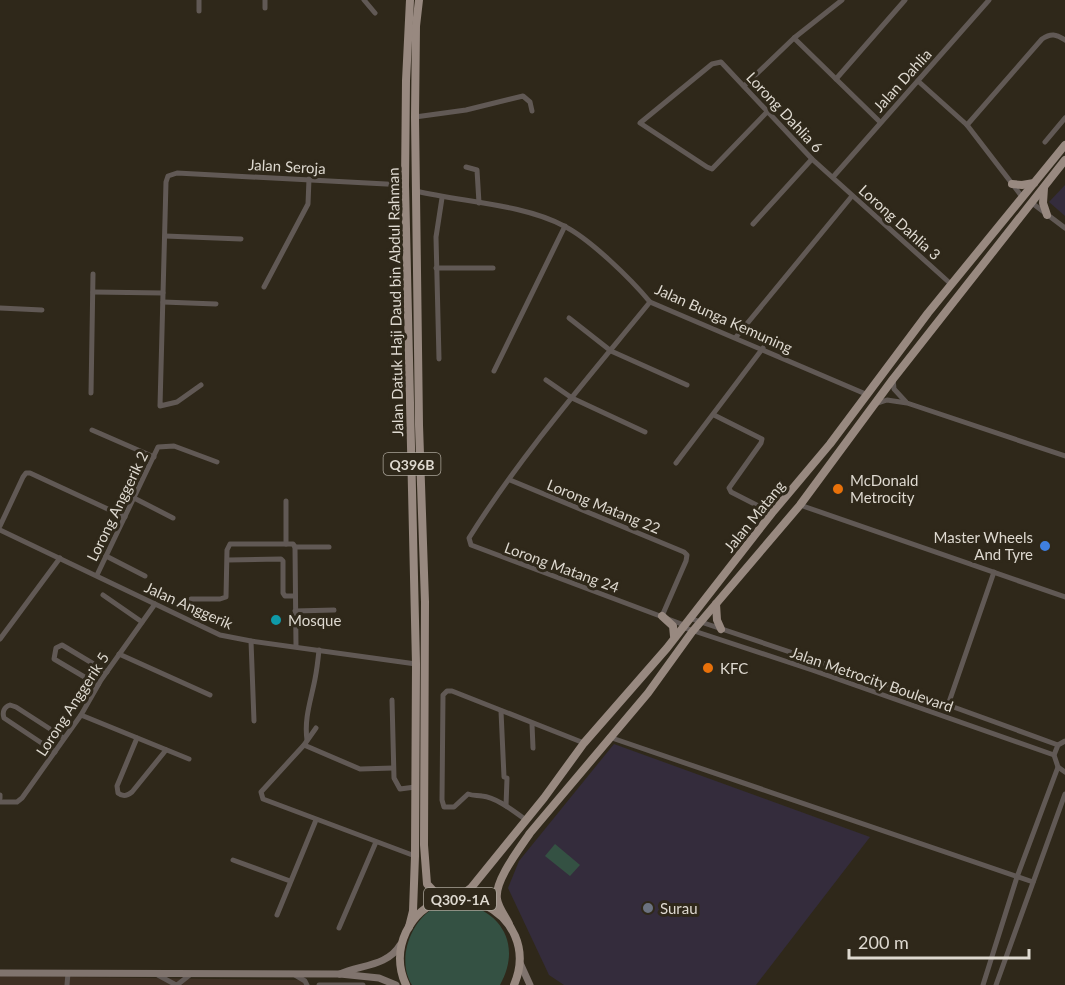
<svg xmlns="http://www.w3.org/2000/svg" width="1065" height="985" font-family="Lato,sans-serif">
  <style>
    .commercial { fill: #3e3024 }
    .education { fill: #342c3c }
    .green { fill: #345143 }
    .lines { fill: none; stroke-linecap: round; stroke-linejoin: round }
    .street { stroke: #615955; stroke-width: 5 }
    .secondary { stroke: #80746e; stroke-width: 7 }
    .primary { stroke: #988980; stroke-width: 8 }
    .food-dot { fill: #e8710a; stroke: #2f281a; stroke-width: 2 }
    .shop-dot { fill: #3f7fe0; stroke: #2f281a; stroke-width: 2 }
    .culture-dot { fill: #0f9aa8; stroke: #2f281a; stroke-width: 2 }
    .worship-dot { fill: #6b7280; stroke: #2f281a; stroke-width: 2 }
    .labels { text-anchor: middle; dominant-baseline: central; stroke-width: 6; stroke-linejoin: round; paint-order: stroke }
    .shield { fill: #2f281a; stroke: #aaa499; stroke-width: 1.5 }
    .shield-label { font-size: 14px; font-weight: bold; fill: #ded9d0 }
    .street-label { font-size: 15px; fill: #ded9d0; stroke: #2f281a }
    .poi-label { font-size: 15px; fill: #ded9d0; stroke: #2f281a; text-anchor: start }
  </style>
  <rect width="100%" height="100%" fill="#2f281a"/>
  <polygon class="commercial" points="0,976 300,980 309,985 0,985"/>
  <g class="education">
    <polygon points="1065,185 1065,216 1049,202"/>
    <polygon points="614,744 870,837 756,985 564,985 549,975 508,888 519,861"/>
  </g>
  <g class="green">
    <polygon points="555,844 580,865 570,876 545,856"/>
    <path d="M 463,903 C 504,913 521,947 500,985 L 412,985 C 397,961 409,925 431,910 C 441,904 452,904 463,903 Z"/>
  </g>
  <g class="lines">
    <g class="street">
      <polyline points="199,0 199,11"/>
      <polyline points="364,0 375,13"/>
      <polyline points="265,8 265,0"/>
      <polyline points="794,38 880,122"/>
      <polyline points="836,79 905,0"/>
      <polyline points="918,81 967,125 1023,198"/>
      <polyline points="744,86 794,38 842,0"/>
      <polyline points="767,112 712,169 707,167 640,123 712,64 721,62 812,159 952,285"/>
      <polyline points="415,117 466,110 523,96 530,102 532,111"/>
      <path d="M 967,125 L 1042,39 C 1051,33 1056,34 1065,40"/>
      <polyline points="1045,142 1065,118"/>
      <polyline points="466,167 477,170 479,203"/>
      <polyline points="833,177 989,0"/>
      <path d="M 416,191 C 462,202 523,204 564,226 C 590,239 631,279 650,302 L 868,395"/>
      <polyline points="1032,203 1065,228"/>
      <polyline points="753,224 812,159"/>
      <polyline points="165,236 241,239"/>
      <polyline points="436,268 493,268"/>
      <polyline points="264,287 308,204 309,179"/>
      <polyline points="93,292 163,293"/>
      <polyline points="163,302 216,304"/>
      <path d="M 650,302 C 588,378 521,455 469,538 L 471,545 L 684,625"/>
      <polyline points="0,308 42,310"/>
      <polyline points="569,318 611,351 687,385"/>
      <polyline points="736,337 852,196"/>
      <polyline points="439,359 436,237 442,198"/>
      <polyline points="494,371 565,226"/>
      <polyline points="893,379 894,389 906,402"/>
      <polyline points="546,380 572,398 645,432"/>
      <polyline points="201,385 177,402 160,406 166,182 168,176 177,173 405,185"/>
      <polyline points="91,393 93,274"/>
      <polyline points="875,404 887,400 907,403 1065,456"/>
      <polyline points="714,415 762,439 761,443 729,488 731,492 772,513"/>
      <polyline points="92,430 154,457"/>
      <polyline points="676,463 763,348"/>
      <polyline points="510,480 684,552 687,555 686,561 662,616"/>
      <polyline points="134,498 173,518"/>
      <polyline points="286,501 286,544"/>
      <polyline points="800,505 1065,597"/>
      <polyline points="0,526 23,477 26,473 30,473 125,517"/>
      <polyline points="0,530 220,635 251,641 416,664"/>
      <polyline points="295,547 329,547"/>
      <polyline points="106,556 145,576"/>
      <polyline points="228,560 281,559 283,561 283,593 285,596 295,596"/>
      <polyline points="97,575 158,447 174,446 217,462"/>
      <polyline points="103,595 142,622"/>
      <polyline points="191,599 220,599 226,597 227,550 230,544 293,544 295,547 296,646"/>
      <polyline points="295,611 334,610"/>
      <polyline points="689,618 948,705 1058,745"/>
      <polyline points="682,627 812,670 1054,755"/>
      <polyline points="0,639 60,558"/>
      <polyline points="251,641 254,721"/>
      <polyline points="119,654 210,695"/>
      <polyline points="98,685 54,659 56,648 62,645 107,672"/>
      <polyline points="392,700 394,778 400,789 415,787"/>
      <polyline points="948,705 994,572"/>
      <polyline points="501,711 504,777 507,778 506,806"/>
      <polyline points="81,715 189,759"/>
      <polyline points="532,724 533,748"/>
      <polyline points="316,728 304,745 261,792 263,799 415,856"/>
      <polyline points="609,737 1033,882"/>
      <path d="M 137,738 L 117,786 L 118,793 C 123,797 127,796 132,792 L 166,750"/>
      <path d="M 307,740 C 304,718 311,700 315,679 C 317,669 318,660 319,650"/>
      <polyline points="1065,741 1058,745 1054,755 1058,767 1065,772"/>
      <polyline points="304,745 360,769 393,768"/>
      <path d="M 55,752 L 4,718 C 2,712 4,707 10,705 L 16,707 L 64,738"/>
      <polyline points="0,795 0,798"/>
      <polyline points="0,802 17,802 22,798 81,715 101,680 155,604"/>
      <path d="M 526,820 C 515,812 496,797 482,796 C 477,795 474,796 468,794 L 454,807 L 444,807 L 442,800 L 443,695 L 447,691 L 452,691 L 584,743"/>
      <polyline points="233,860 290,881"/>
      <polyline points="277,915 316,820"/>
      <polyline points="339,928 376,842"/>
      <polyline points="156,974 176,985"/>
      <polyline points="295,975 305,981 307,985"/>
      <polyline points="67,985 68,973"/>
      <polyline points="177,985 191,974"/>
      <polyline points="319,985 363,985"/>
      <polyline points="983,985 1017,877 1058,767"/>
      <polyline points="996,985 1065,794"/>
    </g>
    <g class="secondary">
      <polyline points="520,963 530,985"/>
      <polyline points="0,973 340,974 379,978 396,985"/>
      <path d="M 340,974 C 360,965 388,966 400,945"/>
    </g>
    <g class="primary">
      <polyline points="419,0 416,26 415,117 419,425 425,602 424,845 427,884 443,901"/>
      <polyline points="1012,184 1022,185 1034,183"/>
      <polyline points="1044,188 1043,203 1047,215"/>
      <polyline points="716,604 717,620 721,629"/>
      <polyline points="662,616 673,626 674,636"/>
      <polyline points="458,898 471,888 544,798 584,743 667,648 772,513 830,444 928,313 1065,145"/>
      <path d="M 509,924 C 505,916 498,907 497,899 C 494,881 520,848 530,833 L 648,693 L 692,632 L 800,505 L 893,379 L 1065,160"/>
      <polyline points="409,927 413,911 415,856 416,664 405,185 406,81 410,0"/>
      <path d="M 406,985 C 398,968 398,949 406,932 C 441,862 545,912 514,985"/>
    </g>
  </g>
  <g class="food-dot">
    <circle cx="838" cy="489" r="6"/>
    <circle cx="708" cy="668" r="6"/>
  </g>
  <circle class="shop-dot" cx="1045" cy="546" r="6"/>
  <circle class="culture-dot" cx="276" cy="620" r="6"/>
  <circle class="worship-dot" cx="648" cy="908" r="6"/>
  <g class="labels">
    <g class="shield">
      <rect x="383.5" y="453" width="57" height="22" rx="4.5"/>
      <rect x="424" y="888" width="72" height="22" rx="4.5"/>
    </g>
    <g class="shield-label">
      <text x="412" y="464">Q396B</text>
      <text x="460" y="899">Q309-1A</text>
    </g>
    <g class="street-label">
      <text transform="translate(902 80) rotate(-48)">Jalan Dahlia</text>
      <text transform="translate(785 112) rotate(47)">Lorong Dahlia 6</text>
      <text transform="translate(287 166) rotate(3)">Jalan Seroja</text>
      <text transform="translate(900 222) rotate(42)">Lorong Dahlia 3</text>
      <text transform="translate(395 302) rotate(-91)">Jalan Datuk Haji Daud bin Abdul Rahman</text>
      <text transform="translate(724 318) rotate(24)">Jalan Bunga Kemuning</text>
      <text transform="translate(117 506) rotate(-64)">Lorong Anggerik 2</text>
      <text transform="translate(604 506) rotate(22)">Lorong Matang 22</text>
      <text transform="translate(754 516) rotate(-51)">Jalan Matang</text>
      <text transform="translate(562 567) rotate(20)">Lorong Matang 24</text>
      <text transform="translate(189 605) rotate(24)">Jalan Anggerik</text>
      <text transform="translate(872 679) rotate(19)">Jalan Metrocity Boulevard</text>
      <text transform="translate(72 704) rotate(-57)">Lorong Anggerik 5</text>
    </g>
    <g class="poi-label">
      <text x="850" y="480">McDonald<tspan x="850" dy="17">Metrocity</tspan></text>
      <text x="1033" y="537" text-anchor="end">Master Wheels<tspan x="1033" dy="17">And Tyre</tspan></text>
      <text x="288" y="620">Mosque</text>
      <text x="720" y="668">KFC</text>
      <text x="660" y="908">Surau</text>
    </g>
  </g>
  <path d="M849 949v9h180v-9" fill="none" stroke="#ded9d0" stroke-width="3"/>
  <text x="858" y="949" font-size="18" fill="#ded9d0" stroke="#2f281a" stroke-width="4.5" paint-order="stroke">200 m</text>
</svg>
